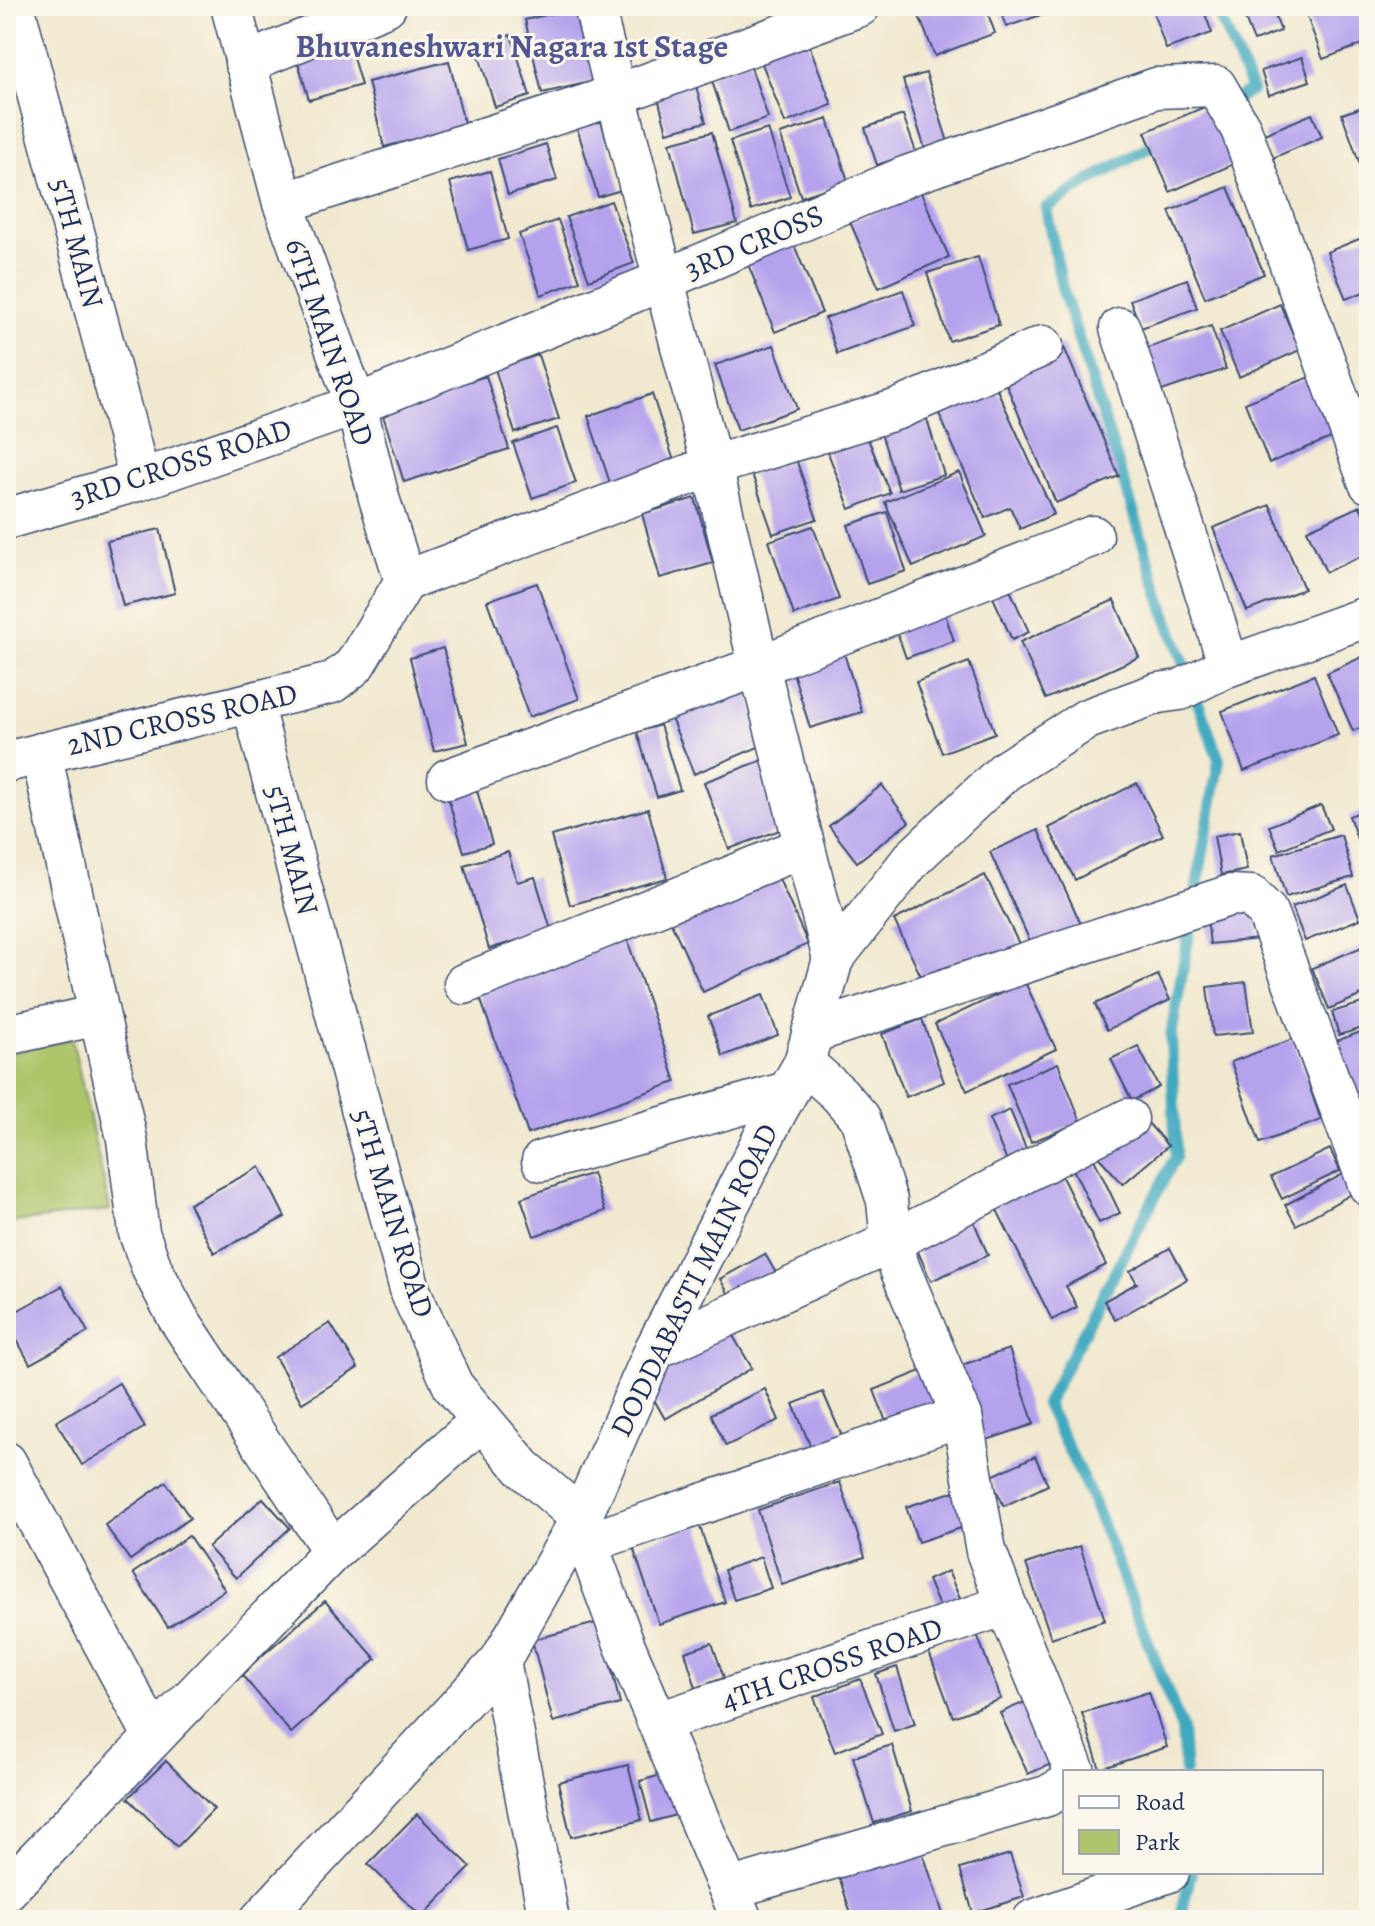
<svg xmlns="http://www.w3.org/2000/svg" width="1375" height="1926" font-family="Alegreya,serif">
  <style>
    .park { fill: #adc66b; stroke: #647a64; stroke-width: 2 }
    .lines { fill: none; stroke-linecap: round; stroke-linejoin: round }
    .stream { stroke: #3fa9bf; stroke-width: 12 }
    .building { fill: #b5a2ed }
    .minor-casing { stroke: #3b4b6f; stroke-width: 43 }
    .minor { stroke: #fff; stroke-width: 40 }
    .labels { text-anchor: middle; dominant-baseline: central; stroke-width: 6; stroke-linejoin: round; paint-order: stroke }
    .street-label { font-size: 30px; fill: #1b2f5e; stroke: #fbf7ec }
    .neighbourhood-label { font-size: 32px; font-weight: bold; fill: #515790; stroke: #fbf7ec }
  </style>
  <rect width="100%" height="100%" fill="#fbf7ec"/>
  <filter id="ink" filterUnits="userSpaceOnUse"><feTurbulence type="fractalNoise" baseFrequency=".0125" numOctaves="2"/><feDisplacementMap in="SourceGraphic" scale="16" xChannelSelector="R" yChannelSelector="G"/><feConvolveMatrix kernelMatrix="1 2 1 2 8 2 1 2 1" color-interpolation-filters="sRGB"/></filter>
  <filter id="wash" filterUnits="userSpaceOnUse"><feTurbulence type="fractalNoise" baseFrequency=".006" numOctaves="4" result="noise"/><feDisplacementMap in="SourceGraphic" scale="32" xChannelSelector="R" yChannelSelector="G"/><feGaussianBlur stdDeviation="1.8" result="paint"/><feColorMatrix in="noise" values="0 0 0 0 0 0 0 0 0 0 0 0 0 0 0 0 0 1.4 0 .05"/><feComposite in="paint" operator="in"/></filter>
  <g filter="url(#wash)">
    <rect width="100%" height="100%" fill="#f1e9cf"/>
    <polygon class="park" points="72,1039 110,1210 6,1223 6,1054"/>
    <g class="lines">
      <g class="stream">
        <polyline points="1215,6 1252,90 1231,102"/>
        <polyline points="1162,140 1091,180 1046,208 1062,287 1165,612 1219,760 1195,898"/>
        <polyline points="1185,1772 1182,1729 1088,1489 1046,1404 1176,1156 1171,1036 1192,916"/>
        <polyline points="1180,1920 1191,1872"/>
      </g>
    </g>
    <g id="blocks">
      <g class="building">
        <polygon points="915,6 985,6 995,33 935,56"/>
        <polygon points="999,6 1054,6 1055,10 1006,27"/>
        <polygon points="1151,6 1202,6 1212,33 1166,49"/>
        <polygon points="1240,6 1271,6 1281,31 1254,41"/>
        <polygon points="1303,6 1369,6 1369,42 1323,59"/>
        <polygon points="578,7 595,81 542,93 525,20"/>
        <polygon points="345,30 361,85 309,100 293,45"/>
        <polygon points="805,34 832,105 785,123 758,53"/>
        <polygon points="511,35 530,96 495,107 476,46"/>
        <polygon points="1302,57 1310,81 1269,95 1261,71"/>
        <polygon points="449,61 465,127 384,147 368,82"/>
        <polygon points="749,61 768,118 729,132 710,75"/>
        <polygon points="926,73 948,142 925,149 903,80"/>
        <polygon points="694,79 706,122 667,132 656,90"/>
        <polygon points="1209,105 1234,164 1170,192 1145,132"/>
        <polygon points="1369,105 1369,164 1361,167 1342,114"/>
        <polygon points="1312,114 1322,137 1273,158 1264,134"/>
        <polygon points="903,115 916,152 877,165 865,128"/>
        <polygon points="828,119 848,181 801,197 780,134"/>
        <polygon points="601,121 621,190 598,197 577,128"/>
        <polygon points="768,129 790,197 751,210 730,141"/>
        <polygon points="712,132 737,223 694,234 670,143"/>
        <polygon points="546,144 557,180 508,195 498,159"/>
        <polygon points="490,171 508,239 468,250 450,182"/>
        <polygon points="1228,187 1264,274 1205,298 1169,211"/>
        <polygon points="921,192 949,257 879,288 850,222"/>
        <polygon points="611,201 634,263 589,280 566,217"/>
        <polygon points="558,220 580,281 541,295 519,234"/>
        <polygon points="1369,235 1369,290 1346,299 1327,252"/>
        <polygon points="792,240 822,313 775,332 746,259"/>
        <polygon points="978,257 999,325 949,341 927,273"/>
        <polygon points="1187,279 1197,308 1141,328 1130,300"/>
        <polygon points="903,290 915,326 837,354 825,318"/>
        <polygon points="1280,304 1300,350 1239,377 1220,331"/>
        <polygon points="1211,326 1226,369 1159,392 1145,349"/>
        <polygon points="774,345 797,409 738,430 715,365"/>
        <polygon points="1063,345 1119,476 1056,503 1001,372"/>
        <polygon points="538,355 559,419 515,433 495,369"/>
        <polygon points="989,372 1054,514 1020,529 1010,507 985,518 932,398"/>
        <polygon points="486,376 509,449 404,482 381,409"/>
        <polygon points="1312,376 1336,436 1269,463 1245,403"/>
        <polygon points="652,394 674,461 610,483 588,416"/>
        <polygon points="925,413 944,475 899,490 879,427"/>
        <polygon points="557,428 576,483 532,498 513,443"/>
        <polygon points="864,429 890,493 850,509 825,445"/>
        <polygon points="796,459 817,519 773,534 752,474"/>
        <polygon points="959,472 986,536 913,567 885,502"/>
        <polygon points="695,498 713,563 660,578 642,514"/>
        <polygon points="1270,505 1304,589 1247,611 1213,528"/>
        <polygon points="1360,506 1369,527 1369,553 1326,572 1307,530"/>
        <polygon points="887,512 906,571 867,584 848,525"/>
        <polygon points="813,526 839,599 794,615 769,541"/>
        <polygon points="160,529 175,593 123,606 107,541"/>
        <polygon points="1006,581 1029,632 1012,640 989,588"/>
        <polygon points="537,583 579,699 529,717 487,601"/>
        <polygon points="1114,600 1139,657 1046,699 1020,642"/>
        <polygon points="941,602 954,641 906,658 893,620"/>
        <polygon points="840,640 862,712 810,728 788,656"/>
        <polygon points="443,648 468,743 434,751 410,658"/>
        <polygon points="1362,657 1369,673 1369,724 1353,731 1327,673"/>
        <polygon points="969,662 995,733 942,753 916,682"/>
        <polygon points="1314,675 1338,735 1244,771 1222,711"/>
        <polygon points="745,686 768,743 694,774 670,716"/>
        <polygon points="660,725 680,790 657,797 637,732"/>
        <polygon points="763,760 788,827 729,849 704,782"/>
        <polygon points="1137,783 1163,835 1075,880 1049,828"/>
        <polygon points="882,785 909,822 857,862 829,826"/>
        <polygon points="476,787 492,844 464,852 447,795"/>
        <polygon points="1321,805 1331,829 1279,850 1269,826"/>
        <polygon points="648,809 667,878 570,905 551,836"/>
        <polygon points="1369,809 1369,872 1349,816"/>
        <polygon points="1038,830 1081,924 1032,946 990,852"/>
        <polygon points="1240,831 1247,870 1221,875 1214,836"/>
        <polygon points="1341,835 1353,877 1286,897 1273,855"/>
        <polygon points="508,852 517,882 535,877 551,930 489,949 464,865"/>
        <polygon points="775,870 808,944 703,992 669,918"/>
        <polygon points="985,875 1021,948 929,993 894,920"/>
        <polygon points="1347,885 1360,919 1305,941 1292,907"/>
        <polygon points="1256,903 1259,939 1210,944 1206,908"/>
        <polygon points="627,939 676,1082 528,1134 478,992"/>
        <polygon points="1369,944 1369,992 1329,1009 1312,968"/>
        <polygon points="1158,975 1170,1000 1107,1030 1095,1004"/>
        <polygon points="1025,982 1056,1049 967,1091 935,1024"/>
        <polygon points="1246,982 1253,1032 1213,1036 1207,987"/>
        <polygon points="763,995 778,1035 723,1056 708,1016"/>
        <polygon points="1369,1001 1369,1026 1339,1035 1332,1012"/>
        <polygon points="922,1019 944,1082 906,1097 882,1034"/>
        <polygon points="1369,1029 1369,1098 1358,1102 1336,1041"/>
        <polygon points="1293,1039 1321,1120 1260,1143 1231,1062"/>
        <polygon points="1138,1046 1159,1087 1132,1101 1111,1059"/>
        <polygon points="1058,1063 1081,1122 1031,1142 1007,1084"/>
        <polygon points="1010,1110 1027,1151 1006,1159 989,1119"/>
        <polygon points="1142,1116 1168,1146 1123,1184 1097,1155"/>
        <polygon points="1330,1149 1340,1171 1282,1199 1271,1177"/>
        <polygon points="1091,1153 1120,1213 1099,1223 1070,1163"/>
        <polygon points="260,1167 285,1217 214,1253 189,1204"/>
        <polygon points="1057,1167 1106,1265 1066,1286 1077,1307 1052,1320 992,1200"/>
        <polygon points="592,1173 605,1211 534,1236 521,1198"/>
        <polygon points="1345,1173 1355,1192 1296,1225 1285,1205"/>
        <polygon points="969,1210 988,1255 931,1281 911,1236"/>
        <polygon points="1170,1248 1187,1279 1115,1320 1104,1301 1137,1283 1130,1271"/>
        <polygon points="765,1254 776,1273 731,1298 720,1279"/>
        <polygon points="62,1286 88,1332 30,1364 6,1320 6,1317"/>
        <polygon points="330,1323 358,1368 302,1403 275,1357"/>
        <polygon points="729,1329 752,1368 665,1419 643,1380"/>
        <polygon points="1009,1349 1034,1424 984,1441 959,1366"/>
        <polygon points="931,1367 945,1404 888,1427 874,1390"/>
        <polygon points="119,1383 145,1427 82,1465 56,1422"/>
        <polygon points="765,1389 779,1420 726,1446 711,1414"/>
        <polygon points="823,1392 844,1441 814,1455 793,1404"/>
        <polygon points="1035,1456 1048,1485 1004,1506 990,1477"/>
        <polygon points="166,1482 190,1518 130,1560 105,1525"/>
        <polygon points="840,1482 865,1557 782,1585 758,1510"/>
        <polygon points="958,1490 970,1525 918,1542 906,1507"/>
        <polygon points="263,1498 290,1528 236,1578 208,1547"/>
        <polygon points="699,1524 725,1602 659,1624 633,1547"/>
        <polygon points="189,1536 225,1590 168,1627 133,1573"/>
        <polygon points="1080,1546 1105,1620 1051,1638 1026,1564"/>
        <polygon points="761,1557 771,1588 734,1600 724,1570"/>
        <polygon points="948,1571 964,1608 943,1616 928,1580"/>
        <polygon points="325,1601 376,1659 291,1733 241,1674"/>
        <polygon points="600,1622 620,1704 553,1722 532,1640"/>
        <polygon points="977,1634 1001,1699 953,1717 929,1652"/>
        <polygon points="712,1643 724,1678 696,1688 685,1652"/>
        <polygon points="897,1667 915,1724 894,1731 876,1674"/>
        <polygon points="860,1679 882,1734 835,1752 814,1697"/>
        <polygon points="1149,1692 1167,1747 1100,1769 1082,1713"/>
        <polygon points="1036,1697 1065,1758 1028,1774 1000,1713"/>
        <polygon points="892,1745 912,1811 874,1823 853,1757"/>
        <polygon points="166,1761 214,1809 177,1847 128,1798"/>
        <polygon points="628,1765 642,1820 571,1837 558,1782"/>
        <polygon points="668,1773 679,1814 651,1822 640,1781"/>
        <polygon points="417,1814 471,1867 422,1917 368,1864"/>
        <polygon points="919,1841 943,1914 924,1920 853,1920 836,1867"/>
        <polygon points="1010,1854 1024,1897 973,1913 960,1869"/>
      </g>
    </g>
  </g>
  <g filter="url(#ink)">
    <use href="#blocks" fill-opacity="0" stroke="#3b4b6f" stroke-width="2"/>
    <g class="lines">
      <defs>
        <g id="minor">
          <polyline points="14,6 140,480"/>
          <polyline points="594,6 616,95 712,466 759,666 833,959"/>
          <polyline points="245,63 386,6"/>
          <polyline points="283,203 616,95 860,6"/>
          <polyline points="1120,328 1229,666"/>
          <polyline points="6,519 140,480 356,405 664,280 907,176 1156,88 1216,86 1241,129 1369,483"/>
          <polyline points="405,581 712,466 898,409 1043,346"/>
          <polyline points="252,703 411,1293 453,1386 523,1468 581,1518 587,1543 625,1646 742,1920"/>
          <polyline points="41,753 127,1139 139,1233 152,1269 178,1318 333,1551"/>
          <polyline points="6,762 332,683 354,666 405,581 379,498 356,405 283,203 231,6"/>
          <polyline points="448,779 759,666 1093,536"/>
          <polyline points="464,984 804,847"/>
          <polyline points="812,1033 1231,895 1251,896 1267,912 1369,1186"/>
          <polyline points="6,1035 99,1015"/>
          <polyline points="804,1063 839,1094 860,1118 887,1201 891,1242 900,1269 962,1416 986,1551 1006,1605 1075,1772"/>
          <polyline points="542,1161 787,1092"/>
          <polyline points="655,1349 891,1242 1128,1119"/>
          <polyline points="6,1462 154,1737"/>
          <polyline points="587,1543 962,1416"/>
          <polyline points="500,1661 549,1920"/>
          <polyline points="659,1722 1006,1605"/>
          <polyline points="729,1889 1047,1796 1065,1786"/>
          <polyline points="6,1891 333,1551 482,1420"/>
          <polyline points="260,1920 500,1661 581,1518 655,1349 777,1111 804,1063 833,959 912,859 1005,771 1087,719 1158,693 1180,690 1224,668 1369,616"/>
          <polyline points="1033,1920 1169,1872"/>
        </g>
      </defs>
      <use href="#minor" class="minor-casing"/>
      <use href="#minor" class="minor"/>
    </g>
  </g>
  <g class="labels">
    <g class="street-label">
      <text transform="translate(754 242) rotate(-23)">3RD CROSS</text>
      <text transform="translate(77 243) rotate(75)">5TH MAIN</text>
      <text transform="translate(330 342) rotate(71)">6TH MAIN ROAD</text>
      <text transform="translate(181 463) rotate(-18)">3RD CROSS ROAD</text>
      <text transform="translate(182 719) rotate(-13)">2ND CROSS ROAD</text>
      <text transform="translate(292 850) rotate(75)">5TH MAIN</text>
      <text transform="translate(393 1213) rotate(73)">5TH MAIN ROAD</text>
      <text transform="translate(694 1280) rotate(-64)">DODDABASTI MAIN ROAD</text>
      <text transform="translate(832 1664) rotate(-19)">4TH CROSS ROAD</text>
    </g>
    <g class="neighbourhood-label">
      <text x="512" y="46">Bhuvaneshwari Nagara 1st Stage</text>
    </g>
  </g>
  <rect width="1375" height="1926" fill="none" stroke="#fbf7ec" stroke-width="32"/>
  <rect x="1063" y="1770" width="260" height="104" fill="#fbf7ec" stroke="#a1a7b3" stroke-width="2"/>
  <rect x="1079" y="1796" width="40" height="12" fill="#ffffff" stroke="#a1a7b3" stroke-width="2"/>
  <text x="1135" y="1810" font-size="24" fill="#1b2f5e">Road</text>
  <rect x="1079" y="1830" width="40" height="24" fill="#adc66b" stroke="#a1a7b3" stroke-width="2"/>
  <text x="1135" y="1850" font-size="24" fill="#1b2f5e">Park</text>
</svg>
